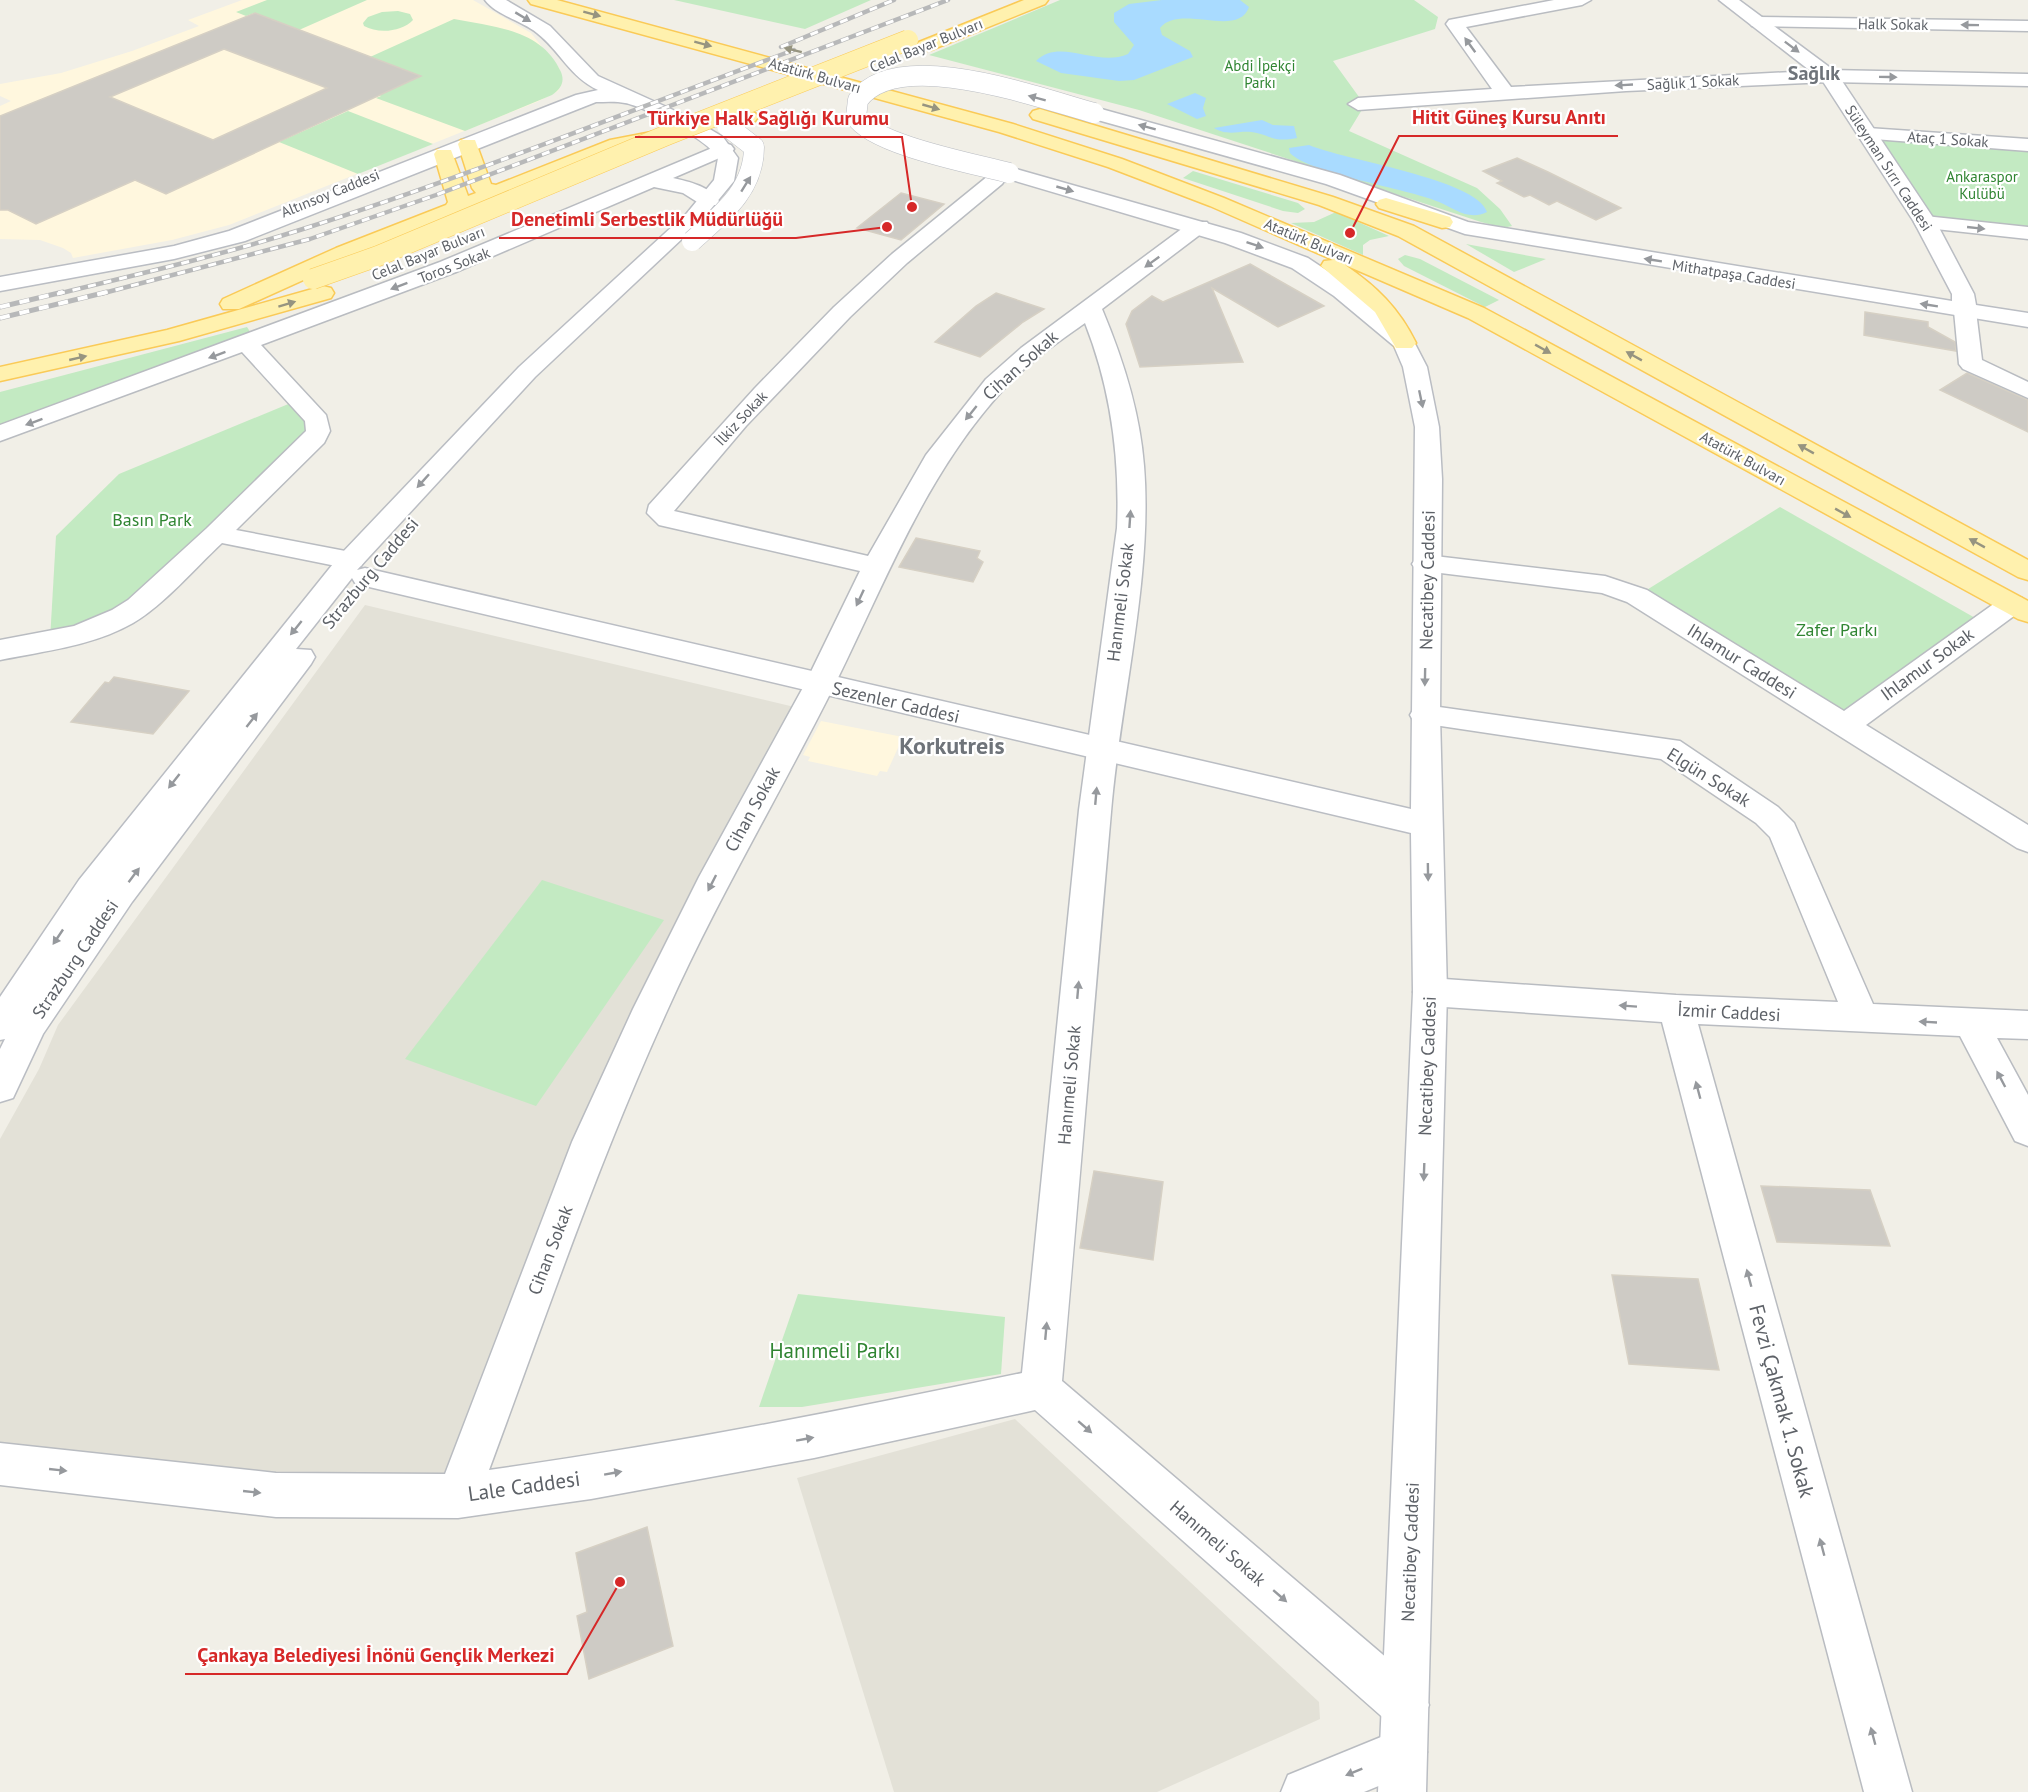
<svg xmlns="http://www.w3.org/2000/svg" width="2028" height="1792" font-family="'PT Sans',sans-serif">
  <style>
    .commercial { fill: #fff7de }
    .education { fill: #e3e1d7 }
    .green { fill: #c3eac2 }
    .water { fill: #a9dbff }
    .building { fill: #cecbc5; stroke: #d6d0c4; stroke-width: 1.5; fill-rule: evenodd }
    .lines { fill: none; stroke-linecap: round; stroke-linejoin: round }
    .street-casing { stroke: #b9bcc1; stroke-width: 3 }
    .secondary-casing { stroke: #babdc3; stroke-width: 3 }
    .primary-casing { stroke: #faca57; stroke-width: 3 }
    .street { fill: #fff; fill-rule: evenodd }
    .secondary { fill: #fff; fill-rule: evenodd }
    .primary { fill: #fff1ae; fill-rule: evenodd }
    .rail-far1-casing { stroke: #b7b8b9; stroke-width: 4.5 }
    .rail-casing { stroke: #b7b8b9; stroke-width: 5 }
    .rail-far1 { stroke: #fff; stroke-width: 3; stroke-dasharray: 8; stroke-linecap: butt }
    .rail { stroke: #fff; stroke-width: 4; stroke-dasharray: 10; stroke-linecap: butt }
    .secondary-bridge-casing { stroke: #babdc3; stroke-width: 21; stroke-linecap: butt }
    .primary-bridge-casing { stroke: #faca57; stroke-width: 21; stroke-linecap: butt }
    .secondary-bridge { stroke: #fff; stroke-width: 20 }
    .primary-bridge { stroke: #fff1ae; stroke-width: 20 }
    .oneway { fill: #969480 }
    .oneway2 { fill: #96999d }
    .labels { text-anchor: middle; dominant-baseline: central; stroke-width: 4.5; stroke-linejoin: round; paint-order: stroke }
    .far-street-label { font-size: 15px; fill: #5e6268; stroke: #fff }
    .far-park-label { font-size: 15px; fill: #308532; stroke: #fff }
    .street-label { font-size: 18px; fill: #5e6268; stroke: #fff }
    .park-label { font-size: 18px; fill: #308532; stroke: #fff }
    .far-district-label { font-size: 20px; font-weight: bold; fill: #6f747a; stroke: #fff }
    .near-park-label { font-size: 21px; fill: #308532; stroke: #fff }
    .near-street-label { font-size: 21px; fill: #5e6268; stroke: #fff }
    .district-label { font-size: 24px; font-weight: bold; fill: #6f747a; stroke: #fff }
    .leader { fill: none; stroke: #d62828; stroke-width: 2 }
    .callout-dot { fill: #d62828; stroke: #fff; stroke-width: 2 }
    .callout-label { font-size: 20px; text-anchor: middle; font-weight: bold; fill: #d62828; stroke: #fff; stroke-width: 4.5; stroke-linejoin: round; paint-order: stroke }
  </style>
  <rect width="100%" height="100%" fill="#f1efe7"/>
  <g class="commercial">
    <polygon points="242,0 473,0 531,33 559,68 562,83 558,91 537,102 229,225 172,240 73,258 71,253 63,248 40,240 0,239 0,106 11,101 0,96 0,84 61,73 132,51 199,26 188,20"/>
    <polygon points="821,721 903,737 887,772 880,771 877,776 808,761 810,757 803,755"/>
  </g>
  <g class="education">
    <polygon points="365,605 807,710 715,877 458,1496 0,1464 0,1139 39,1069 58,1025"/>
    <polygon points="1015,1419 1319,1702 1320,1719 1157,1792 894,1792 797,1478"/>
  </g>
  <g class="green">
    <polygon points="267,0 367,0 299,30 254,13 246,16 236,12"/>
    <polygon points="674,0 871,0 805,29"/>
    <polygon points="1060,0 1414,0 1438,17 1435,29 1333,61 1367,108 1363,108 1349,131 1477,188 1500,209 1512,226 1503,228 1481,222 1139,110 929,55"/>
    <path d="M 382,12 L 398,11 L 410,14 L 413,20 C 402,32 378,34 364,26 L 363,23 L 368,17 Z"/>
    <path d="M 454,19 C 494,27 542,29 561,72 C 565,82 561,89 552,95 L 465,131 L 376,98 L 381,96 L 371,91 L 396,79 L 406,83 L 420,76 L 370,57 Z"/>
    <polygon points="348,111 433,144 358,174 279,142"/>
    <polygon points="1868,134 2028,145 2028,233 1925,222"/>
    <polygon points="1193,171 1298,203 1305,209 1298,213 1283,211 1183,178"/>
    <polygon points="1336,212 1389,236 1370,240 1363,245 1363,255 1291,223 1314,222"/>
    <polygon points="1466,244 1546,259 1514,272"/>
    <polygon points="1405,255 1420,259 1499,300 1485,307 1404,266 1398,259"/>
    <polygon points="247,327 256,341 0,434 0,392"/>
    <polygon points="298,400 317,420 138,606 50,640 56,536 119,474"/>
    <polygon points="1780,507 1984,623 1844,726 1637,596"/>
    <polygon points="542,880 664,920 536,1106 405,1059"/>
    <polygon points="798,1294 1005,1317 1001,1374 802,1407 759,1407"/>
  </g>
  <g class="water">
    <path d="M 1162,0 L 1240,0 L 1249,7 C 1238,39 1180,3 1160,28 L 1162,35 L 1190,51 L 1193,57 L 1134,80 L 1119,81 L 1061,73 L 1036,61 C 1060,37 1097,68 1128,54 L 1134,45 L 1114,22 L 1114,13 L 1129,4 Z"/>
    <polygon points="1195,93 1206,98 1203,108 1206,116 1197,119 1167,104"/>
    <path d="M 1262,120 L 1273,125 L 1294,126 L 1297,138 C 1272,143 1272,135 1251,132 C 1237,131 1227,136 1214,128 Z"/>
    <path d="M 1309,145 C 1343,160 1477,179 1487,212 C 1469,221 1455,209 1439,202 C 1406,188 1310,174 1290,153 L 1289,148 Z"/>
  </g>
  <g class="building">
    <path d="M 255,13 L 421,76 L 166,194 L 135,180 L 36,224 L 8,210 L 0,210 L 0,116 ZM 224,49 L 327,88 L 213,140 L 110,97 Z"/>
    <polygon points="1517,158 1548,172 1621,208 1596,220 1557,201 1549,205 1530,195 1524,197 1497,183 1502,181 1483,171"/>
    <polygon points="901,193 944,204 901,240 857,228"/>
    <polygon points="1250,264 1324,306 1278,327 1212,288 1243,362 1140,367 1126,324 1132,311 1152,296 1163,302"/>
    <polygon points="996,293 1044,309 1023,322 980,357 935,342 976,306"/>
    <polygon points="1865,312 1928,322 1928,327 1955,342 1956,351 1864,335"/>
    <polygon points="1967,373 2028,400 2028,432 1940,390"/>
    <polygon points="916,538 980,551 977,558 983,562 973,582 899,567"/>
    <polygon points="114,677 189,691 153,734 71,722 105,682 109,683"/>
    <polygon points="1094,1171 1163,1182 1153,1260 1080,1248"/>
    <polygon points="1761,1186 1870,1190 1890,1246 1777,1242"/>
    <polygon points="1612,1275 1698,1279 1719,1370 1629,1364"/>
    <polygon points="647,1527 673,1646 589,1679 577,1616 587,1612 576,1553"/>
  </g>
  <g class="lines">
    <defs>
      <g id="street">
        <polygon points="1554,0 1591,0 1582,5 1466,27 1511,87 1829,70 2028,74 2028,86 1829,82 1626,91 1358,110 1348,104 1358,98 1492,89 1446,24 1449,20"/>
        <polygon points="1758,17 2028,21 2028,31 1752,26 1749,22 1752,18"/>
        <polygon points="1868,128 2028,139 2028,151 1861,138 1858,134 1861,130"/>
        <path d="M 724,143 L 731,145 L 734,149 L 731,153 L 673,178 C 690,182 709,186 719,201 L 716,205 L 702,205 L 683,193 L 654,187 L 456,272 L 261,345 L 326,415 L 330,431 L 324,443 L 236,530 L 361,554 L 365,560 L 361,566 L 351,569 L 222,543 C 195,568 164,605 133,623 C 93,646 44,651 0,660 L 0,640 L 74,626 L 112,610 L 128,600 L 207,528 L 306,431 L 305,421 L 242,352 L 0,441 L 0,425 L 440,262 Z"/>
        <path d="M 995,174 L 1002,176 L 1005,180 L 1002,184 L 907,263 L 850,317 L 746,426 L 674,511 L 868,556 L 926,455 L 986,379 L 1021,348 L 1191,222 L 1207,222 L 1210,227 L 1102,309 C 1123,359 1140,412 1144,466 C 1153,576 1120,702 1111,812 C 1094,1002 1079,1191 1062,1381 L 1422,1688 L 1429,1705 L 1422,1722 L 1405,1729 L 1388,1722 L 1035,1410 L 814,1458 L 591,1499 L 458,1518 L 276,1517 L 0,1485 L 0,1443 L 276,1473 L 445,1474 L 572,1142 L 633,1009 L 699,877 L 805,684 L 860,571 L 659,525 L 647,513 L 649,505 L 755,388 L 834,307 L 892,254 L 988,176 ZM 1085,323 C 1111,389 1120,457 1117,528 L 1079,810 L 1022,1373 C 845,1410 668,1445 489,1470 C 546,1316 599,1160 667,1011 C 717,899 780,794 835,684 C 885,583 926,473 1004,389 C 1027,363 1057,343 1085,323 Z"/>
        <polygon points="1925,216 2028,227 2028,239 1917,227 1914,222 1917,217"/>
        <polygon points="1965,304 1973,306 1976,311 1982,360 2028,382 2028,398 1963,369 1959,364 1954,311 1957,306"/>
        <polygon points="1426,555 1605,576 1647,590 1844,711 2002,598 2012,595 2022,598 2026,604 2022,610 1866,725 2028,825 2028,852 2017,848 1627,602 1602,593 1416,570 1412,564 1416,558"/>
        <polygon points="1425,705 1680,741 1778,807 1794,823 1873,1004 2028,1011 2028,1039 1997,1038 2028,1095 2028,1146 2015,1141 1960,1036 1698,1024 1912,1792 1864,1792 1662,1022 1430,1006 1418,1002 1413,992 1418,982 1430,978 1676,995 1838,1002 1770,837 1756,823 1661,759 1414,722 1410,715 1414,708"/>
        <polygon points="1403,1728 1420,1735 1427,1752 1420,1769 1364,1792 1281,1792 1288,1775"/>
      </g>
      <g id="secondary">
        <path d="M 485,0 L 506,0 L 550,26 L 598,76 L 693,119 L 723,137 L 738,158 L 734,181 L 701,221 L 535,377 L 357,570 L 365,568 L 1411,809 L 1415,427 L 1403,367 L 1394,346 L 1334,296 L 1292,268 L 1225,243 L 1002,177 L 999,173 L 1002,169 L 1016,169 L 1241,233 L 1308,258 L 1350,286 L 1412,338 L 1427,367 L 1439,427 L 1442,479 L 1440,715 L 1447,992 L 1426,1792 L 1378,1792 L 1413,992 L 1411,833 L 365,586 L 355,583 L 352,578 L 296,649 L 311,650 L 315,657 L 311,664 L 132,902 L 43,1034 L 13,1098 L 0,1102 L 0,1049 L 5,1039 L 0,1040 L 0,997 L 79,880 L 341,554 L 519,367 L 687,213 L 714,180 L 718,158 C 710,141 644,106 625,103 C 616,101 605,102 596,102 L 245,241 L 174,259 L 0,291 L 0,277 L 174,246 L 229,231 L 576,95 L 598,90 C 570,77 560,51 537,33 C 522,21 496,15 485,0 Z"/>
        <polygon points="1719,0 1739,0 1836,72 1936,222 1974,294 1976,305 2028,313 2028,327 1465,234 1326,184 1087,117 1084,113 1094,107 1340,175 1468,222 1952,301 1952,294 1914,222 1822,80"/>
      </g>
      <g id="primary">
        <path d="M 528,0 L 557,0 L 1013,124 L 1122,159 L 1224,198 L 1484,308 L 2028,601 L 2028,622 L 2018,619 L 1468,318 L 1345,265 C 1376,286 1399,308 1416,343 L 1412,348 L 1396,348 L 1375,312 L 1321,266 L 1324,261 L 1333,260 L 1210,206 L 1108,167 L 999,132 L 531,4 Z"/>
        <polygon points="1024,0 1048,0 1045,4 931,50 925,51 916,46 919,42"/>
        <polygon points="1040,109 1333,197 1414,226 2028,560 2028,580 2018,577 1398,236 1319,205 1033,119 1030,115 1033,111"/>
        <polygon points="748,111 755,113 758,117 755,121 727,132 717,126 720,122"/>
        <polygon points="667,129 674,131 677,135 674,139 622,149 352,258 239,309 223,309 220,304 223,299 336,248 446,205 448,202 434,154 437,150 451,150 468,196 476,193 472,188 458,144 461,140 475,140 491,184 496,185 610,140"/>
        <polygon points="1386,198 1450,217 1453,222 1450,227 1442,228 1379,208 1376,204 1379,200"/>
        <polygon points="323,286 331,288 334,293 331,298 179,341 0,381 0,367 167,330"/>
      </g>
    </defs>
    <use href="#street" class="street-casing"/>
    <use href="#secondary" class="secondary-casing"/>
    <use href="#primary" class="primary-casing"/>
    <use href="#street" class="street"/>
    <use href="#secondary" class="secondary"/>
    <use href="#primary" class="primary"/>
    <defs>
      <g id="rail-far1">
        <polyline points="781,47 894,0"/>
        <path d="M 57,294 C 139,274 222,255 303,229 C 469,176 631,110 794,50"/>
        <polyline points="100,294 310,239 436,195 948,0"/>
      </g>
      <g id="rail">
        <polyline points="0,307 63,292"/>
        <polyline points="0,318 107,292"/>
      </g>
    </defs>
    <use href="#rail-far1" class="rail-far1-casing"/>
    <use href="#rail" class="rail-casing"/>
    <use href="#rail-far1" class="rail-far1"/>
    <use href="#rail" class="rail"/>
    <defs>
      <g id="secondary-bridge">
        <path d="M 1009,173 C 976,164 873,145 856,117 L 858,100 C 897,45 1042,99 1094,113"/>
        <path d="M 692,241 C 722,214 754,190 754,147 L 727,126"/>
      </g>
      <polyline id="primary-bridge" points="313,279 378,256 667,135 908,40"/>
    </defs>
    <use href="#secondary-bridge" class="secondary-bridge-casing"/>
    <use href="#primary-bridge" class="primary-bridge-casing"/>
    <use href="#secondary-bridge" class="secondary-bridge"/>
    <use href="#primary-bridge" class="primary-bridge"/>
  </g>
  <defs><path id="oneway-solid" d="M-6-.8H1V-3.2L6.5 0L1 3.2V.8H-6Z" transform="scale(1.5)"/></defs>
  <g class="oneway">
    <use href="#oneway-solid" transform="translate(592 14) rotate(15)"/>
    <use href="#oneway-solid" transform="translate(703 44) rotate(15)"/>
    <use href="#oneway-solid" transform="translate(793 50) rotate(-166)"/>
    <use href="#oneway-solid" transform="translate(931 107) rotate(16)"/>
    <use href="#oneway-solid" transform="translate(287 304) rotate(-17)"/>
    <use href="#oneway-solid" transform="translate(1543 349) rotate(29)"/>
    <use href="#oneway-solid" transform="translate(1634 356) rotate(-151)"/>
    <use href="#oneway-solid" transform="translate(78 358) rotate(-13)"/>
    <use href="#oneway-solid" transform="translate(1806 449) rotate(-151)"/>
    <use href="#oneway-solid" transform="translate(1843 513) rotate(29)"/>
    <use href="#oneway-solid" transform="translate(1977 543) rotate(-151)"/>
  </g>
  <g class="oneway2">
    <use href="#oneway-solid" transform="translate(523 17) rotate(31)"/>
    <use href="#oneway-solid" transform="translate(1970 25) rotate(-179)"/>
    <use href="#oneway-solid" transform="translate(1470 45) rotate(-126)"/>
    <use href="#oneway-solid" transform="translate(1792 47) rotate(37)"/>
    <use href="#oneway-solid" transform="translate(1888 77) rotate(1)"/>
    <use href="#oneway-solid" transform="translate(1624 85) rotate(177)"/>
    <use href="#oneway-solid" transform="translate(1037 98) rotate(-165)"/>
    <use href="#oneway-solid" transform="translate(1147 127) rotate(-165)"/>
    <use href="#oneway-solid" transform="translate(746 184) rotate(-58)"/>
    <use href="#oneway-solid" transform="translate(1065 189) rotate(16)"/>
    <use href="#oneway-solid" transform="translate(1976 228) rotate(6)"/>
    <use href="#oneway-solid" transform="translate(1255 245) rotate(19)"/>
    <use href="#oneway-solid" transform="translate(1653 260) rotate(-171)"/>
    <use href="#oneway-solid" transform="translate(1152 262) rotate(144)"/>
    <use href="#oneway-solid" transform="translate(399 286) rotate(159)"/>
    <use href="#oneway-solid" transform="translate(1929 305) rotate(-171)"/>
    <use href="#oneway-solid" transform="translate(217 355) rotate(160)"/>
    <use href="#oneway-solid" transform="translate(1421 399) rotate(78)"/>
    <use href="#oneway-solid" transform="translate(971 413) rotate(129)"/>
    <use href="#oneway-solid" transform="translate(34 422) rotate(160)"/>
    <use href="#oneway-solid" transform="translate(423 481) rotate(132)"/>
    <use href="#oneway-solid" transform="translate(1130 519) rotate(-86)"/>
    <use href="#oneway-solid" transform="translate(860 598) rotate(115)"/>
    <use href="#oneway-solid" transform="translate(296 628) rotate(129)"/>
    <use href="#oneway-solid" transform="translate(1425 677) rotate(91)"/>
    <use href="#oneway-solid" transform="translate(252 720) rotate(-52)"/>
    <use href="#oneway-solid" transform="translate(174 781) rotate(128)"/>
    <use href="#oneway-solid" transform="translate(1096 796) rotate(-85)"/>
    <use href="#oneway-solid" transform="translate(1428 872) rotate(89)"/>
    <use href="#oneway-solid" transform="translate(134 875) rotate(-53)"/>
    <use href="#oneway-solid" transform="translate(712 883) rotate(117)"/>
    <use href="#oneway-solid" transform="translate(58 937) rotate(124)"/>
    <use href="#oneway-solid" transform="translate(1078 990) rotate(-85)"/>
    <use href="#oneway-solid" transform="translate(1628 1006) rotate(-176)"/>
    <use href="#oneway-solid" transform="translate(1928 1022) rotate(-177)"/>
    <use href="#oneway-solid" transform="translate(2001 1079) rotate(-118)"/>
    <use href="#oneway-solid" transform="translate(1698 1090) rotate(-105)"/>
    <use href="#oneway-solid" transform="translate(1424 1172) rotate(92)"/>
    <use href="#oneway-solid" transform="translate(1749 1278) rotate(-105)"/>
    <use href="#oneway-solid" transform="translate(1046 1331) rotate(-85)"/>
    <use href="#oneway-solid" transform="translate(1085 1427) rotate(41)"/>
    <use href="#oneway-solid" transform="translate(805 1439) rotate(-10)"/>
    <use href="#oneway-solid" transform="translate(58 1470) rotate(6)"/>
    <use href="#oneway-solid" transform="translate(613 1473) rotate(-10)"/>
    <use href="#oneway-solid" transform="translate(252 1492) rotate(6)"/>
    <use href="#oneway-solid" transform="translate(1822 1547) rotate(-105)"/>
    <use href="#oneway-solid" transform="translate(1280 1596) rotate(41)"/>
    <use href="#oneway-solid" transform="translate(1873 1736) rotate(-105)"/>
    <use href="#oneway-solid" transform="translate(1354 1772) rotate(158)"/>
  </g>
  <g class="labels">
    <g class="far-street-label">
      <text transform="translate(1893 24) rotate(1)">Halk Sokak</text>
      <text transform="translate(926 45) rotate(-22)">Celal Bayar Bulvarı</text>
      <text transform="translate(815 75) rotate(16)">Atatürk Bulvarı</text>
      <text transform="translate(1693 82) rotate(-3)">Sağlık 1 Sokak</text>
      <text transform="translate(1948 139) rotate(4)">Ataç 1 Sokak</text>
      <text transform="translate(1889 168) rotate(57)">Süleyman Sırrı Caddesi</text>
      <text transform="translate(330 193) rotate(-22)">Altınsoy Caddesi</text>
      <text transform="translate(1309 241) rotate(23)">Atatürk Bulvarı</text>
      <text transform="translate(428 253) rotate(-22)">Celal Bayar Bulvarı</text>
      <text transform="translate(454 265) rotate(-21)">Toros Sokak</text>
      <text transform="translate(1734 274) rotate(9)">Mithatpaşa Caddesi</text>
      <text transform="translate(741 418) rotate(-47)">İlkiz Sokak</text>
      <text transform="translate(1743 458) rotate(29)">Atatürk Bulvarı</text>
    </g>
    <g class="far-park-label">
      <text x="1260" y="65">Abdi İpekçi<tspan x="1260" dy="17">Parkı</tspan></text>
      <text x="1982" y="176">Ankaraspor<tspan x="1982" dy="17">Kulübü</tspan></text>
    </g>
    <g class="street-label">
      <text transform="translate(1020 365) rotate(-42)">Cihan Sokak</text>
      <text transform="translate(370 573) rotate(-50)">Strazburg Caddesi</text>
      <text transform="translate(1427 580) rotate(-89)">Necatibey Caddesi</text>
      <text transform="translate(1120 602) rotate(-83)">Hanımeli Sokak</text>
      <text transform="translate(1742 661) rotate(32)">Ihlamur Caddesi</text>
      <text transform="translate(1927 664) rotate(-36)">Ihlamur Sokak</text>
      <text transform="translate(896 702) rotate(13)">Sezenler Caddesi</text>
      <text transform="translate(1709 777) rotate(32)">Elgün Sokak</text>
      <text transform="translate(752 809) rotate(-61)">Cihan Sokak</text>
      <text transform="translate(75 959) rotate(-56)">Strazburg Caddesi</text>
      <text transform="translate(1729 1012) rotate(3)">İzmir Caddesi</text>
      <text transform="translate(1427 1066) rotate(-88)">Necatibey Caddesi</text>
      <text transform="translate(1069 1085) rotate(-85)">Hanımeli Sokak</text>
      <text transform="translate(550 1250) rotate(-69)">Cihan Sokak</text>
      <text transform="translate(1218 1543) rotate(41)">Hanımeli Sokak</text>
      <text transform="translate(1410 1552) rotate(-88)">Necatibey Caddesi</text>
    </g>
    <g class="park-label">
      <text x="152" y="519">Basın Park</text>
      <text x="1837" y="629">Zafer Parkı</text>
    </g>
    <g class="far-district-label">
      <text x="1814" y="73">Sağlık</text>
    </g>
    <g class="near-park-label">
      <text x="835" y="1350">Hanımeli Parkı</text>
    </g>
    <g class="near-street-label">
      <text transform="translate(1782 1401) rotate(75)">Fevzi Çakmak 1. Sokak</text>
      <text transform="translate(524 1486) rotate(-8)">Lale Caddesi</text>
    </g>
    <g class="district-label">
      <text x="952" y="745">Korkutreis</text>
    </g>
  </g>
  <path class="leader" d="M1350 233L1399 136H1618M912 207L902 137H635M887 227L796 238H499M620 1582L567 1674H185"/>
  <g class="callout-dot">
    <circle cx="1350" cy="233" r="6"/>
    <circle cx="912" cy="207" r="6"/>
    <circle cx="887" cy="227" r="6"/>
    <circle cx="620" cy="1582" r="6"/>
  </g>
  <g class="callout-label">
    <text x="1509" y="124">Hitit Güneş Kursu Anıtı</text>
    <text x="768" y="125">Türkiye Halk Sağlığı Kurumu</text>
    <text x="647" y="226">Denetimli Serbestlik Müdürlüğü</text>
    <text x="376" y="1662">Çankaya Belediyesi İnönü Gençlik Merkezi</text>
  </g>
</svg>
